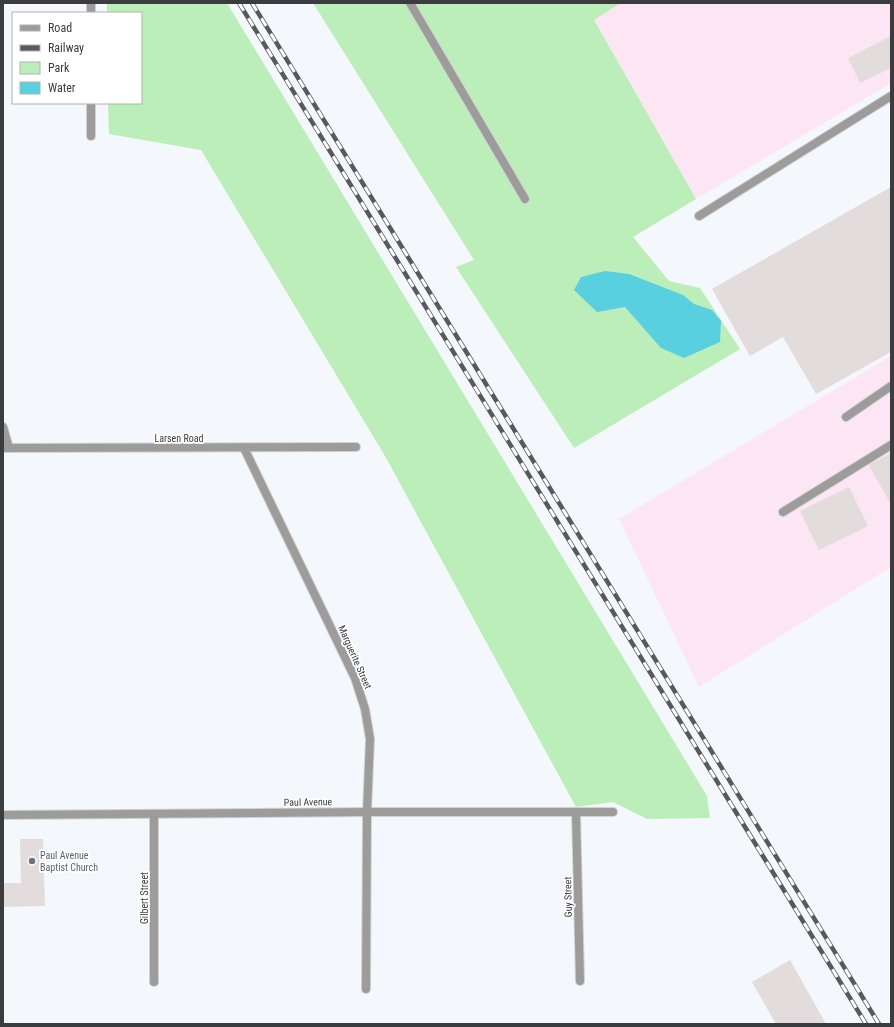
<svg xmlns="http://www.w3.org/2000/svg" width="894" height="1027" font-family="'Roboto Condensed',sans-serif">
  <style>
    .commercial { fill: #fce6f3 }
    .green { fill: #bbeeb9 }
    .water { fill: #59d0e0 }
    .building { fill: #e2dcdc }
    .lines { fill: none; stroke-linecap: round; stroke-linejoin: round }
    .lane-casing { stroke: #cfd2d5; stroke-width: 10 }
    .street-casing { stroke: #cfd2d5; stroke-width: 10 }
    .lane { stroke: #9d9c9b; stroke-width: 8 }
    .street { stroke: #9d9c9b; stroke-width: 8 }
    .rail-casing { stroke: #58595c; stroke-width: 4.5 }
    .rail { stroke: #fff; stroke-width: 3; stroke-dasharray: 9; stroke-linecap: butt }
    .worship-dot { fill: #6b7280; stroke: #fff; stroke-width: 1.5 }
    .labels { text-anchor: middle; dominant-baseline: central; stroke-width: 3.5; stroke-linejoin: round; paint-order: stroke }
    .street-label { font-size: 10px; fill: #3b3c3e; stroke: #fff }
    .worship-label { font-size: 10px; fill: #5b616d; stroke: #fff; text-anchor: start }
  </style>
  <rect width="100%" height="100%" fill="#f4f7fb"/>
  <g class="commercial">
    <polygon points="621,3 891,3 891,83 696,199 593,20"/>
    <polygon points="891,356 891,567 699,687 619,519"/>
  </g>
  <g class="green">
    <polygon points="107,3 227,3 707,796 710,818 647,819 613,802 576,807 385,456 201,150 109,134 108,103 141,103 141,13 107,13"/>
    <polygon points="313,3 621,3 594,20 696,199 633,237 669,281 700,288 740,349 574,448 456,267 474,260"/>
  </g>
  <polygon class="water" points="605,271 629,274 683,295 694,304 712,310 721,321 720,342 684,358 661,348 625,307 597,312 574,290 581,277"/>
  <g class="building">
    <polygon points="891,36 891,68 860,83 848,58"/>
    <polygon points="891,187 891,352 816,394 783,337 750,356 712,289"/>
    <polygon points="891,453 891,505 869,465"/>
    <polygon points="849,487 868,526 819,550 800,511"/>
    <polygon points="20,839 43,839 45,906 3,907 3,883 21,883"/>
    <polygon points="790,960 826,1024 776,1024 752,982"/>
  </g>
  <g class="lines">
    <defs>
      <g id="lane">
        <polyline points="410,3 525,199"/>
        <polyline points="699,216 891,96"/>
        <polyline points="846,417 891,386"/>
        <polyline points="783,512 891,445"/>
      </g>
      <g id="street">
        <polyline points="91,3 91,13"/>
        <polyline points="91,136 91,103"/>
        <polyline points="3,427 9,448"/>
        <polyline points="3,448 356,447"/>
        <polyline points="244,448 355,678 365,709 370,739 367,812 366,989"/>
        <polyline points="576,813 580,981"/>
        <polyline points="154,814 154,982"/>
        <polyline points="3,815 367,812 613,812"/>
      </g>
    </defs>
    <use href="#lane" class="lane-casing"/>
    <use href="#street" class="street-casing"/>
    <use href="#lane" class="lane"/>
    <use href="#street" class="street"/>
    <defs>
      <g id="rail">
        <polyline points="239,3 866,1024"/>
        <polyline points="252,3 879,1024"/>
      </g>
    </defs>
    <use href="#rail" class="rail-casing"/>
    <use href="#rail" class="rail"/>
  </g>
  <circle class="worship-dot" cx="32" cy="861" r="4"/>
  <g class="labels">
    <g class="street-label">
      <text x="179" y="438">Larsen Road</text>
      <text transform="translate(355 657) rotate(66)">Marguerite Street</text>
      <text transform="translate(308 802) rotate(-1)">Paul Avenue</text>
      <text transform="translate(568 897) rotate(-91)">Guy Street</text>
      <text transform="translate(144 898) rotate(-90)">Gilbert Street</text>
    </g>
    <g class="worship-label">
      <text x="40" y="855">Paul Avenue<tspan x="40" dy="12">Baptist Church</tspan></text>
    </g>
  </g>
  <rect width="894" height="1027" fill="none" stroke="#3b3c3e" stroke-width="8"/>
  <rect x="12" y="12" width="130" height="92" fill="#ffffff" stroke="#b1b1b2"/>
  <rect x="20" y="25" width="20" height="6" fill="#9d9c9b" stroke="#b1b1b2"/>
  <text x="48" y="32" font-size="12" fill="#3b3c3e">Road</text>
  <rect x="20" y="45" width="20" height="6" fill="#58595c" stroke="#b1b1b2"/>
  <text x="48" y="52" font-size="12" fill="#3b3c3e">Railway</text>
  <rect x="20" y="62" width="20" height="12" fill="#bbeeb9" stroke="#b1b1b2"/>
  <text x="48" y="72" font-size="12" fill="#3b3c3e">Park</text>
  <rect x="20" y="82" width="20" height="12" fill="#59d0e0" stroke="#b1b1b2"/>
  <text x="48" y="92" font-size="12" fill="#3b3c3e">Water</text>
</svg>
